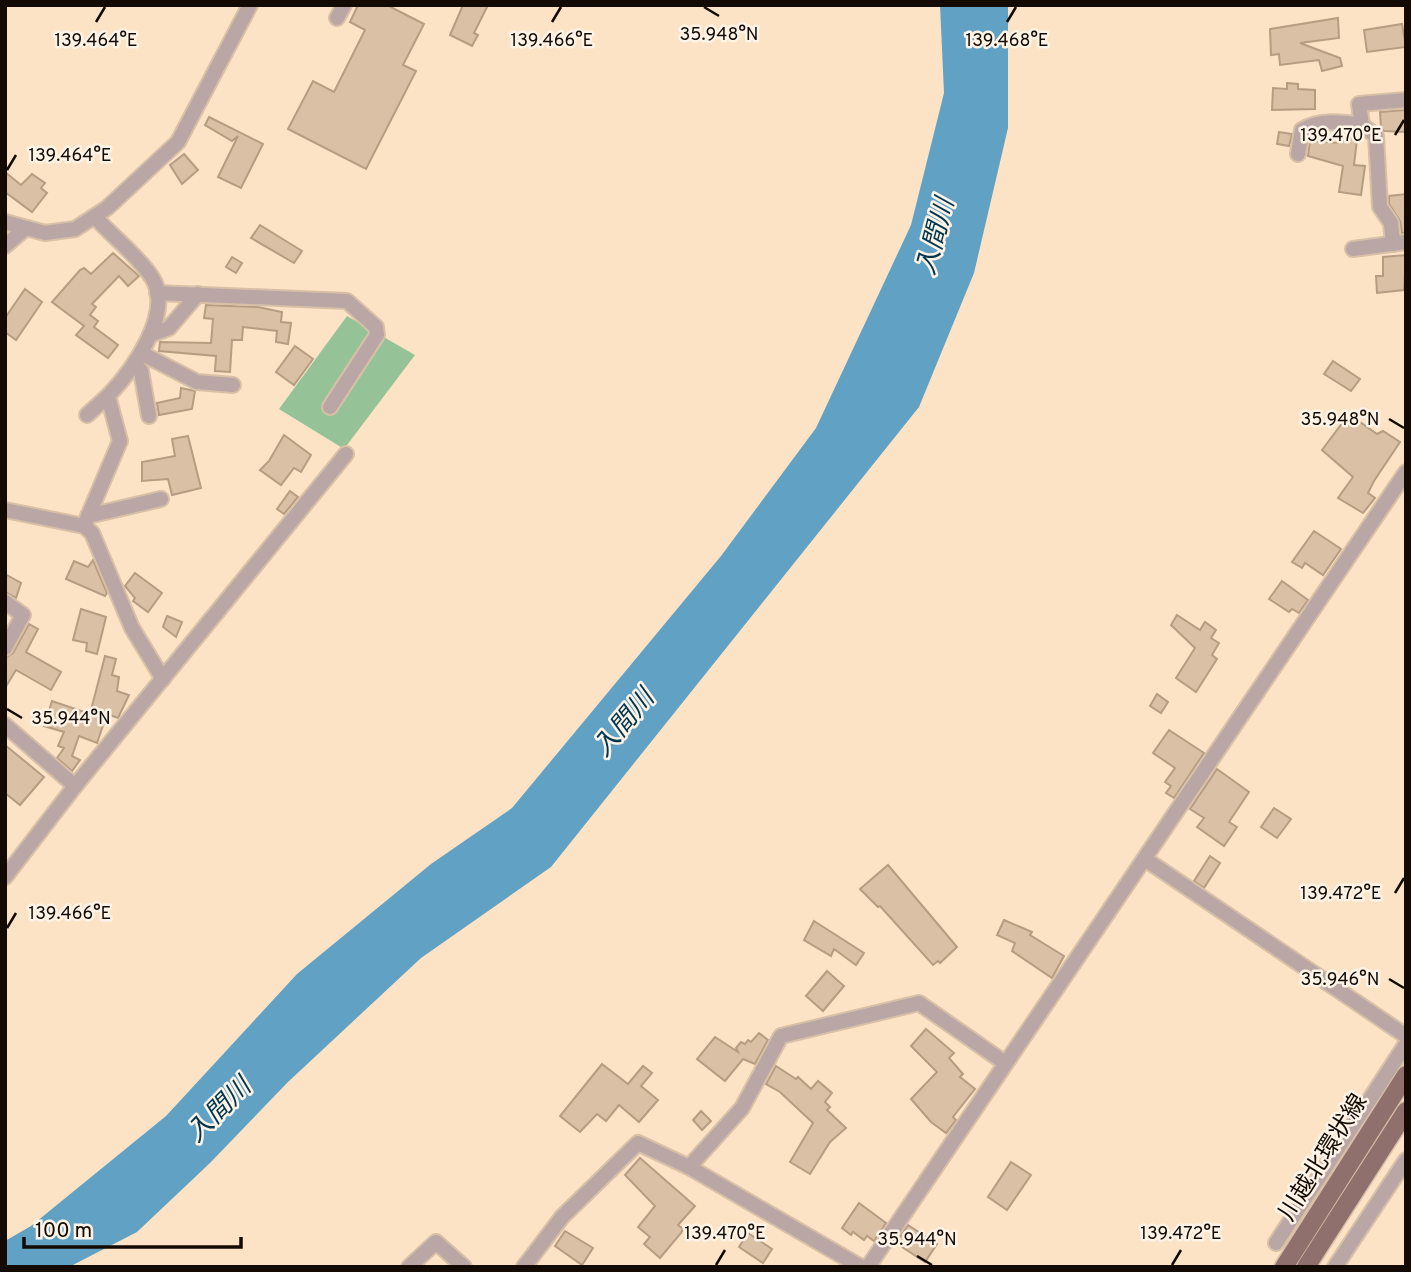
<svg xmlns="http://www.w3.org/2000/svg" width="1411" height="1272" font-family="Overpass,'Noto Sans JP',sans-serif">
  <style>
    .green { fill: #95c397 }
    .water { fill: #61a2c4 }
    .building { fill: #dac1a5; stroke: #b69d82; stroke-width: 2 }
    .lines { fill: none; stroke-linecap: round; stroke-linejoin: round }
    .minor-casing { stroke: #d8c0a7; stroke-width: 18 }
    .major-casing { stroke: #d8c0a7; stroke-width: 21 }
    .minor { stroke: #b9a6a5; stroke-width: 14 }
    .major { stroke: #8f706d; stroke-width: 18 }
    .ticks { fill: none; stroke: #130b03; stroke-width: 2.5 }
    .labels { text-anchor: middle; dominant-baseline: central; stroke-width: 5; stroke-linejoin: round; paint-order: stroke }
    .street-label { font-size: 24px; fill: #130b03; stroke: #fef3e7 }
    .water-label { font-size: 26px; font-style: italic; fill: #00374f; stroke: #fef3e7 }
    .ticks-label { font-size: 18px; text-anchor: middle; fill: #130b03; stroke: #fef3e7; stroke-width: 5; stroke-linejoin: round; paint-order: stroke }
  </style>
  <rect width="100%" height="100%" fill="#fde3c6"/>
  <polygon class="green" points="347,316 415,355 344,449 279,409"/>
  <polygon class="water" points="940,5 1008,5 1008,128 974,273 919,407 551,867 421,958 288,1082 210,1163 137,1232 69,1267 5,1267 5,1241 31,1226 166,1116 297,974 431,864 512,808 721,556 816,428 911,225 944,93"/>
  <g class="building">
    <polygon points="358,5 387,5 424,24 403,65 416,71 366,169 288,129 313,81 334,92 365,30 350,22"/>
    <polygon points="463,5 488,5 474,33 478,35 472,46 450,35"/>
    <polygon points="1338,18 1339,38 1300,43 1340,58 1342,66 1322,71 1319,60 1280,65 1279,54 1271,55 1270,29"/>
    <polygon points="1402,24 1406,47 1367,52 1364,30"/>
    <polygon points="1287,83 1298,84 1298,89 1315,90 1315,109 1272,110 1273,88 1287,89"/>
    <polygon points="1406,110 1406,132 1384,131 1381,128 1380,112"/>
    <polygon points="209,117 263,144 241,188 218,177 238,136 232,141 205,125"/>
    <polygon points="1279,132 1292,134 1289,146 1277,144"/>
    <polygon points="1340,136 1357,139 1354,165 1365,166 1361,195 1339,192 1343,166 1308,156 1310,141 1340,143"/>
    <polygon points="184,154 198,170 182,184 170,165"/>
    <polygon points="5,172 21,185 32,174 45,183 41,188 47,193 32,212 5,192"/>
    <polygon points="1406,194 1406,233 1402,233 1400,221 1389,204 1389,196"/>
    <polygon points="260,225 302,251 294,263 251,238"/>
    <polygon points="113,253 139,276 128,286 119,276 92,304 96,307 90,315 98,321 94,327 118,345 108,358 76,335 84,326 52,302 80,270 84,268 91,274"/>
    <polygon points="1406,255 1404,290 1377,293 1376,276 1383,276 1383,257"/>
    <polygon points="232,257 242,263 236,273 226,267"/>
    <polygon points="25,289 42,302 16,340 5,332 5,318"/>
    <polygon points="206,305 258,307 282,312 281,322 291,323 288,344 276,342 277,331 243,327 242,340 232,340 230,372 215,371 216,356 159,351 160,342 211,343 213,319 204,318"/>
    <polygon points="295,346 313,359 294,385 276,372"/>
    <polygon points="1333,361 1360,379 1351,391 1324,374"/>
    <polygon points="181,388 195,391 192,409 159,415 157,403 180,398"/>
    <polygon points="1349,414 1377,434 1383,431 1400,442 1374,481 1368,493 1375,498 1363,513 1338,498 1353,477 1322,450"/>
    <polygon points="284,435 311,455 301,472 294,468 281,485 260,470 269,461"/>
    <polygon points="188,436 201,488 172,495 168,479 142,481 142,462 175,456 172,439"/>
    <polygon points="290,491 298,497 284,514 277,509"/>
    <polygon points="1314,531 1341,549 1323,575 1305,563 1302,568 1292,562"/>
    <polygon points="93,560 107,593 105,596 66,579 74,561 88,567"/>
    <polygon points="135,573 162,593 148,612 133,601 135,598 125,586"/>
    <polygon points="5,574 21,583 16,598 5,592"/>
    <polygon points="1282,581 1308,600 1299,613 1292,609 1289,612 1269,599"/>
    <polygon points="81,609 106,617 97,654 86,651 87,643 73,640"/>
    <polygon points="1177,615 1200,630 1205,622 1216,630 1211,638 1219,643 1212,655 1217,659 1196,692 1176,678 1195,648 1171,625"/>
    <polygon points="167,616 182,622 176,637 163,627"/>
    <polygon points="29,624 38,629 26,652 61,672 51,690 16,670 5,688 5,658 13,653"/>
    <polygon points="105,656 116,659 112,675 119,677 117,691 129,695 118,718 107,714 97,743 79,736 72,756 80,760 72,771 57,758 64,748 58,746 64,732 44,726 52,701 90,714"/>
    <polygon points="1157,694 1168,702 1161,713 1150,706"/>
    <polygon points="1169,730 1204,753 1174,798 1166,793 1171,786 1165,782 1175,768 1153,753"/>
    <polygon points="5,745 44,777 20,805 5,793"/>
    <polygon points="1217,769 1249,792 1229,822 1237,827 1224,846 1197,827 1204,818 1190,809"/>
    <polygon points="1274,808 1291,819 1277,838 1261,827"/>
    <polygon points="1210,856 1220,863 1204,888 1194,881"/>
    <polygon points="888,865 957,947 940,963 938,961 933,965 880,906 878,907 860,889"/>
    <polygon points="1004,920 1032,932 1030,935 1064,956 1052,978 1012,951 1015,943 997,935"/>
    <polygon points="814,921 864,953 856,965 834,949 831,956 804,940"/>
    <polygon points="827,971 844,986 823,1011 806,996"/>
    <polygon points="926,1029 954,1053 949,1058 963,1074 960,1077 975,1089 953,1117 956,1120 946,1133 931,1122 911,1099 937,1072 911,1046"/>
    <polygon points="759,1033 768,1040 755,1064 743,1059 725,1081 697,1059 715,1037 738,1052 736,1048 741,1042 745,1044 748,1040 751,1042"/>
    <polygon points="602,1064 628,1084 643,1066 652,1073 641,1086 658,1100 639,1122 619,1105 606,1121 597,1114 580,1132 560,1116"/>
    <polygon points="776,1066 796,1079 798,1077 811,1089 818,1081 832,1093 825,1102 830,1107 827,1110 846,1128 830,1142 810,1174 790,1162 813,1123 780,1092 766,1084"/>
    <polygon points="701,1111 711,1121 702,1130 693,1120"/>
    <polygon points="640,1158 695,1206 678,1225 683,1229 681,1233 660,1258 644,1244 650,1237 638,1227 655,1206 625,1175"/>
    <polygon points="1011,1162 1031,1175 1007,1210 988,1197"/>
    <polygon points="859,1203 886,1223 874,1241 867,1236 864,1240 853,1232 851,1235 842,1228"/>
    <polygon points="908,1225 937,1244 925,1262 896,1243"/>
    <polygon points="565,1231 593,1248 582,1265 555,1246"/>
    <polygon points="748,1233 772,1249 763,1263 739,1247"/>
  </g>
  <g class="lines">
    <defs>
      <g id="minor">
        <polyline points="337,18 344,5"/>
        <polyline points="1362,125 1376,136 1380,207 1391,223 1393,244"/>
        <path d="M 1298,154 L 1302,130 C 1320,119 1342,122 1362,125 L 1359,104 L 1406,100"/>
        <polyline points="5,222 45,233 75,229 107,208 178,142 250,5"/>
        <polyline points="5,246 26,228"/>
        <polyline points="1353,249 1406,242"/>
        <polyline points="157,293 347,301 376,327 377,335 330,407"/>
        <polyline points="150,335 169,328 198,294"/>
        <polyline points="141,353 197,382 233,385"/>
        <polyline points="135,363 141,371 149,416"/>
        <polyline points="87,415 108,396"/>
        <polyline points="5,510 84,526 92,533 132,628 163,679"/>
        <polyline points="88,516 161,499"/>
        <path d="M 84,526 L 120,441 L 108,396 C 131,372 176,312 151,276 C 137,255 113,237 95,217"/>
        <polyline points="5,602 23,615 5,648"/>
        <polyline points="5,725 75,786"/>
        <polyline points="1145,859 1406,1036"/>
        <polyline points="5,877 75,786 346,454"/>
        <polyline points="689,1167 742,1108 781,1036 919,1003 1005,1063"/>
        <polyline points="1276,1243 1406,1044"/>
        <polyline points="409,1267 436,1242 464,1267"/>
        <polyline points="524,1267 562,1217 638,1143 689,1167 861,1267"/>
        <polyline points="868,1267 1406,472"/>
        <polyline points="1335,1267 1406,1160"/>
      </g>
      <g id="major">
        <polyline points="1284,1267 1406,1075"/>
        <polyline points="1306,1267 1406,1111"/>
      </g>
    </defs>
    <use href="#minor" class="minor-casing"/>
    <use href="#major" class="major-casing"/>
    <use href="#minor" class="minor"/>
    <use href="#major" class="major"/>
  </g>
  <path class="ticks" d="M 704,7 L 719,16M 96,22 L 105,7M 552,22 L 561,7M 1007,22 L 1016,7M 1395,135 L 1404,120M 7,170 L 16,155M 1389,419 L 1404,428M 7,709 L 22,718M 1395,893 L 1404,878M 7,928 L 16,913M 1389,979 L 1404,988M 917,1256 L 932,1265M 716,1265 L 725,1250M 1172,1265 L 1181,1250"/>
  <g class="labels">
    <g class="street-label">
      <text transform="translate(1324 1158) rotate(-58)">川越北環状線</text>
    </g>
    <g class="water-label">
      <text transform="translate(937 237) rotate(-75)">入間川</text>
      <text transform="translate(625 724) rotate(-50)">入間川</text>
      <text transform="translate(220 1111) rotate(-45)">入間川</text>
    </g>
  </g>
  <g class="ticks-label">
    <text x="719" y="40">35.948°N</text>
    <text x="96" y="46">139.464°E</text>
    <text x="552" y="46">139.466°E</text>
    <text x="1007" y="46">139.468°E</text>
    <text x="1341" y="141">139.470°E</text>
    <text x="70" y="161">139.464°E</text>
    <text x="1340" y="425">35.948°N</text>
    <text x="71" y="724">35.944°N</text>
    <text x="1341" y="899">139.472°E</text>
    <text x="70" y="919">139.466°E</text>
    <text x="1340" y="985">35.946°N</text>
    <text x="725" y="1239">139.470°E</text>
    <text x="1181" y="1239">139.472°E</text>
    <text x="917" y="1245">35.944°N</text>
  </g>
  <rect width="1411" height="1272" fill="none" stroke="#130b03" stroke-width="14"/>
  <path d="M24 1237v10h217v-10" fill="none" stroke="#130b03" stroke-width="3.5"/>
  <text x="35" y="1237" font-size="21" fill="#130b03" stroke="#fef3e7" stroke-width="5" paint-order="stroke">100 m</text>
</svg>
